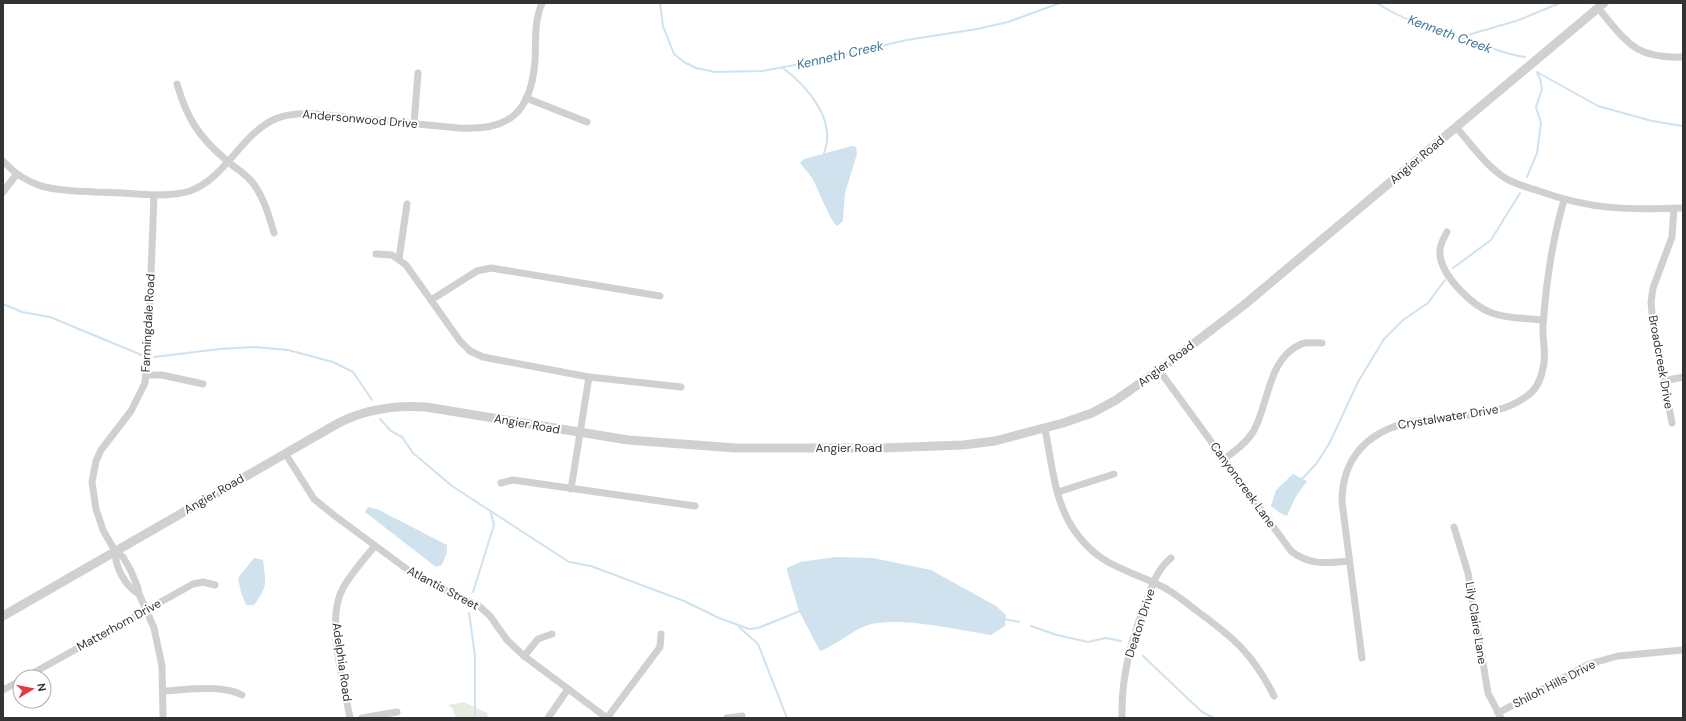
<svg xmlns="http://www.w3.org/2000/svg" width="1686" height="721" font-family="'DM Sans',sans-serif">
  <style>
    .green { fill: #e6ecdf }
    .water { fill: #cfe2ee }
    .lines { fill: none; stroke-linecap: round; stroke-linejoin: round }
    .stream { stroke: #cfe2ee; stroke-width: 2 }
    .minor { stroke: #d0d0d0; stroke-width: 7 }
    .tertiary { stroke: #d0d0d0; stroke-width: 9 }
    .labels { text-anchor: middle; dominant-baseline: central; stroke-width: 4; stroke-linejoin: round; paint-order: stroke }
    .street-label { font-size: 12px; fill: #333; stroke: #fff }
    .water-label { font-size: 13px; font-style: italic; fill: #3f7597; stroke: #fff }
  </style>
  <rect width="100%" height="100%" fill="#fff"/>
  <polygon class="green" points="464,702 487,713 488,718 456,718 452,708 448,705"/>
  <g class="water">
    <path d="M 852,146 L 856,147 L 857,154 L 845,193 L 843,221 L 837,226 C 830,221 818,188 812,178 C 809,173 804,168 800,163 L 804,159 Z"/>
    <polygon points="1293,474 1307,481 1295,498 1287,516 1280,513 1271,506 1276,490"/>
    <polygon points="368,507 377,509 447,545 447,552 442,565 436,567 365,512"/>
    <path d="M 836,557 L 873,558 L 931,570 L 996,606 L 1006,615 L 1005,626 L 991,635 C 957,630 900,616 868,625 C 855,629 828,650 820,651 L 799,611 L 787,571 L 787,568 L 800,562 Z"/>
    <path d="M 254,558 L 263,560 C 266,583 268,586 254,605 L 246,605 L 241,592 L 238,578 Z"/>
  </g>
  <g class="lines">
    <g class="stream">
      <polyline points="660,3 663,26 674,54 684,62 696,68 715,72 762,71 806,63 907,40 977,29 1008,22 1060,3"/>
      <path d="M 1377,3 C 1407,23 1441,32 1475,42 C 1493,48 1504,54 1525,57"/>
      <polyline points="1461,37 1519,20 1560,3"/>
      <path d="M 783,68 C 807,86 837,120 824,153"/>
      <polyline points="1537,72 1598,106 1652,121 1683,126"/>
      <polyline points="1527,177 1537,153 1541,123 1536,107 1542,89 1540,78 1537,73"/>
      <polyline points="1453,268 1491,240 1520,193"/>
      <polyline points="3,304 22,312 50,317 144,356"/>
      <polyline points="154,357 220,349 254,347 288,350 333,362 353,372 372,400"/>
      <polyline points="380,419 391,431 402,437 413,453 452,486 569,562 591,566 684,601 719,618 749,629 758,628 800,611"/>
      <polyline points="1301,480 1317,463 1330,442 1358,382 1384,339 1403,320 1428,303 1445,280"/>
      <polyline points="473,592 494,525 491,513"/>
      <polyline points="469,613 475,656 475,718"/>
      <polyline points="1004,619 1019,622"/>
      <polyline points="1031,626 1057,635 1088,642 1106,638 1121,641"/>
      <polyline points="739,627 758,644 787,718"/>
      <polyline points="1143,656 1202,712 1214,718"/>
    </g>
    <g class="minor">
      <path d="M 1598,8 C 1627,42 1634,59 1683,57"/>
      <path d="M 177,84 C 187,119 199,137 226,160 C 235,168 245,173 252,182 C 264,197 269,216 274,233"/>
      <polyline points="526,98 587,122"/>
      <polyline points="414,124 418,73"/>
      <path d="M 1456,127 C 1471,144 1485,165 1505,178 C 1514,184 1527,187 1539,191 C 1592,210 1627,210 1683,208"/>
      <path d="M 3,161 C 30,191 58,190 95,192 C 115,192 134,194 154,195 C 165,195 178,195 190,191 C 227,177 240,135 275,119 C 299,108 339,117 365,119 C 397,122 428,125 459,128 C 510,131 531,112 535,61 C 536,41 534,22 542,3"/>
      <polyline points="3,192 16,175"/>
      <polyline points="154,195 148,354 145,383 131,411 101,450 96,461 92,482 96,509 103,530 115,551 123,557 131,571 138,588 139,594 154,628 162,666 163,718"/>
      <path d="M 1447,232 C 1443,240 1439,246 1440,255 C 1442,276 1472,306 1492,313 C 1507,319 1527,318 1543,320"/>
      <polyline points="376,254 392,255 406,265 460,341 470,351 483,357 589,377 681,387"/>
      <polyline points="399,259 407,204"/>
      <polyline points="431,300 477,271 491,268 660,296"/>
      <path d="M 1159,370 L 1291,551 C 1310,566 1327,563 1349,561"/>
      <polyline points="146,375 162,375 203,384"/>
      <polyline points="1664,381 1683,377"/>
      <polyline points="1672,423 1653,325 1651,302 1653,288 1672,237 1674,208"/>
      <path d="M 1045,429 C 1052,463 1054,501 1074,530 C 1100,568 1129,569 1165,588 C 1177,595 1187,603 1197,611 C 1234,638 1253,654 1274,696"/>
      <polyline points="285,453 314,499 335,516 419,578 479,606 490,616 507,640 524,656 607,718"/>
      <path d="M 1224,459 C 1235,451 1246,443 1253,432 C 1269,405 1267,359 1301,344 C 1307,342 1315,343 1322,343"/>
      <polyline points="501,483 513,480 695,506"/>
      <polyline points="571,489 589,377"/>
      <polyline points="1058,492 1114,474"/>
      <polyline points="1454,527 1468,573 1488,693 1501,718"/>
      <path d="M 115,551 C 115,567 125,586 139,594"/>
      <polyline points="524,656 538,639 552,634"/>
      <path d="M 1362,658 L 1342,502 C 1342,482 1347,464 1360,449 C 1402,401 1482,431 1527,396 C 1536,390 1541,379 1543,368 C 1547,354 1542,340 1543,326 C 1546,283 1552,241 1564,200"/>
      <polyline points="26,677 193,584 203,582 215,585"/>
      <polyline points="3,690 20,681"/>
      <path d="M 163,691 C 186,690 221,684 242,695"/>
      <polyline points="1498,713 1589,664 1618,656 1683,650"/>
      <path d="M 350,718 C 344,684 325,619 343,588 C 351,574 364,559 374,547"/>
      <polyline points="362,718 397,712"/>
      <polyline points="548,718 568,689"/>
      <polyline points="607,718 660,647 661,634"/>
      <polyline points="727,718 742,716"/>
      <path d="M 1122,718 C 1121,677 1131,640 1146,602 C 1152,586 1157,569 1171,558"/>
    </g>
    <path class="tertiary" d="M 3,616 L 335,425 C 364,409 394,405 426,407 L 628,440 L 736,448 L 882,448 L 963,445 L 995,441 L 1063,423 L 1092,413 L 1116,400 L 1159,370 L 1244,305 L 1604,3"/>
  </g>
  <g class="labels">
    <g class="street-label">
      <text transform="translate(360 119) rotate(5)">Andersonwood Drive</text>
      <text transform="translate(1417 160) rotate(-40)">Angier Road</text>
      <text transform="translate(148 323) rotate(-87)">Farmingdale Road</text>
      <text transform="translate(1661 362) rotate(80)">Broadcreek Drive</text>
      <text transform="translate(1166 364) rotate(-37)">Angier Road</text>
      <text transform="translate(1448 417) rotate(-9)">Crystalwater Drive</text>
      <text transform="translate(527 424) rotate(10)">Angier Road</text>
      <text x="849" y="448">Angier Road</text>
      <text transform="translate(1243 485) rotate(54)">Canyoncreek Lane</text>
      <text transform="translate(214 494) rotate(-30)">Angier Road</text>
      <text transform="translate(443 588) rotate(28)">Atlantis Street</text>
      <text transform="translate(1140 623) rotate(-72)">Deaton Drive</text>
      <text transform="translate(1476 623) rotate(81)">Lily Claire Lane</text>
      <text transform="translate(119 625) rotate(-29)">Matterhorn Drive</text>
      <text transform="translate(342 662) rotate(82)">Adelphia Road</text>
      <text transform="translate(1554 684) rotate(-27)">Shiloh Hills Drive</text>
    </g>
    <g class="water-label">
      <text transform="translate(1450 34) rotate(20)">Kenneth Creek</text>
      <text transform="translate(840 55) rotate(-13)">Kenneth Creek</text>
    </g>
  </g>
  <rect width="1686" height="721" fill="none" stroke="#333333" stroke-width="8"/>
  <g transform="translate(32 689) rotate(80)"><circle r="19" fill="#ffffff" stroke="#adadad"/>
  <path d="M0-3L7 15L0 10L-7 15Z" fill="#e63946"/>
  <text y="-6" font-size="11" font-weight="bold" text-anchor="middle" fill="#333333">N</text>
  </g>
</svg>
